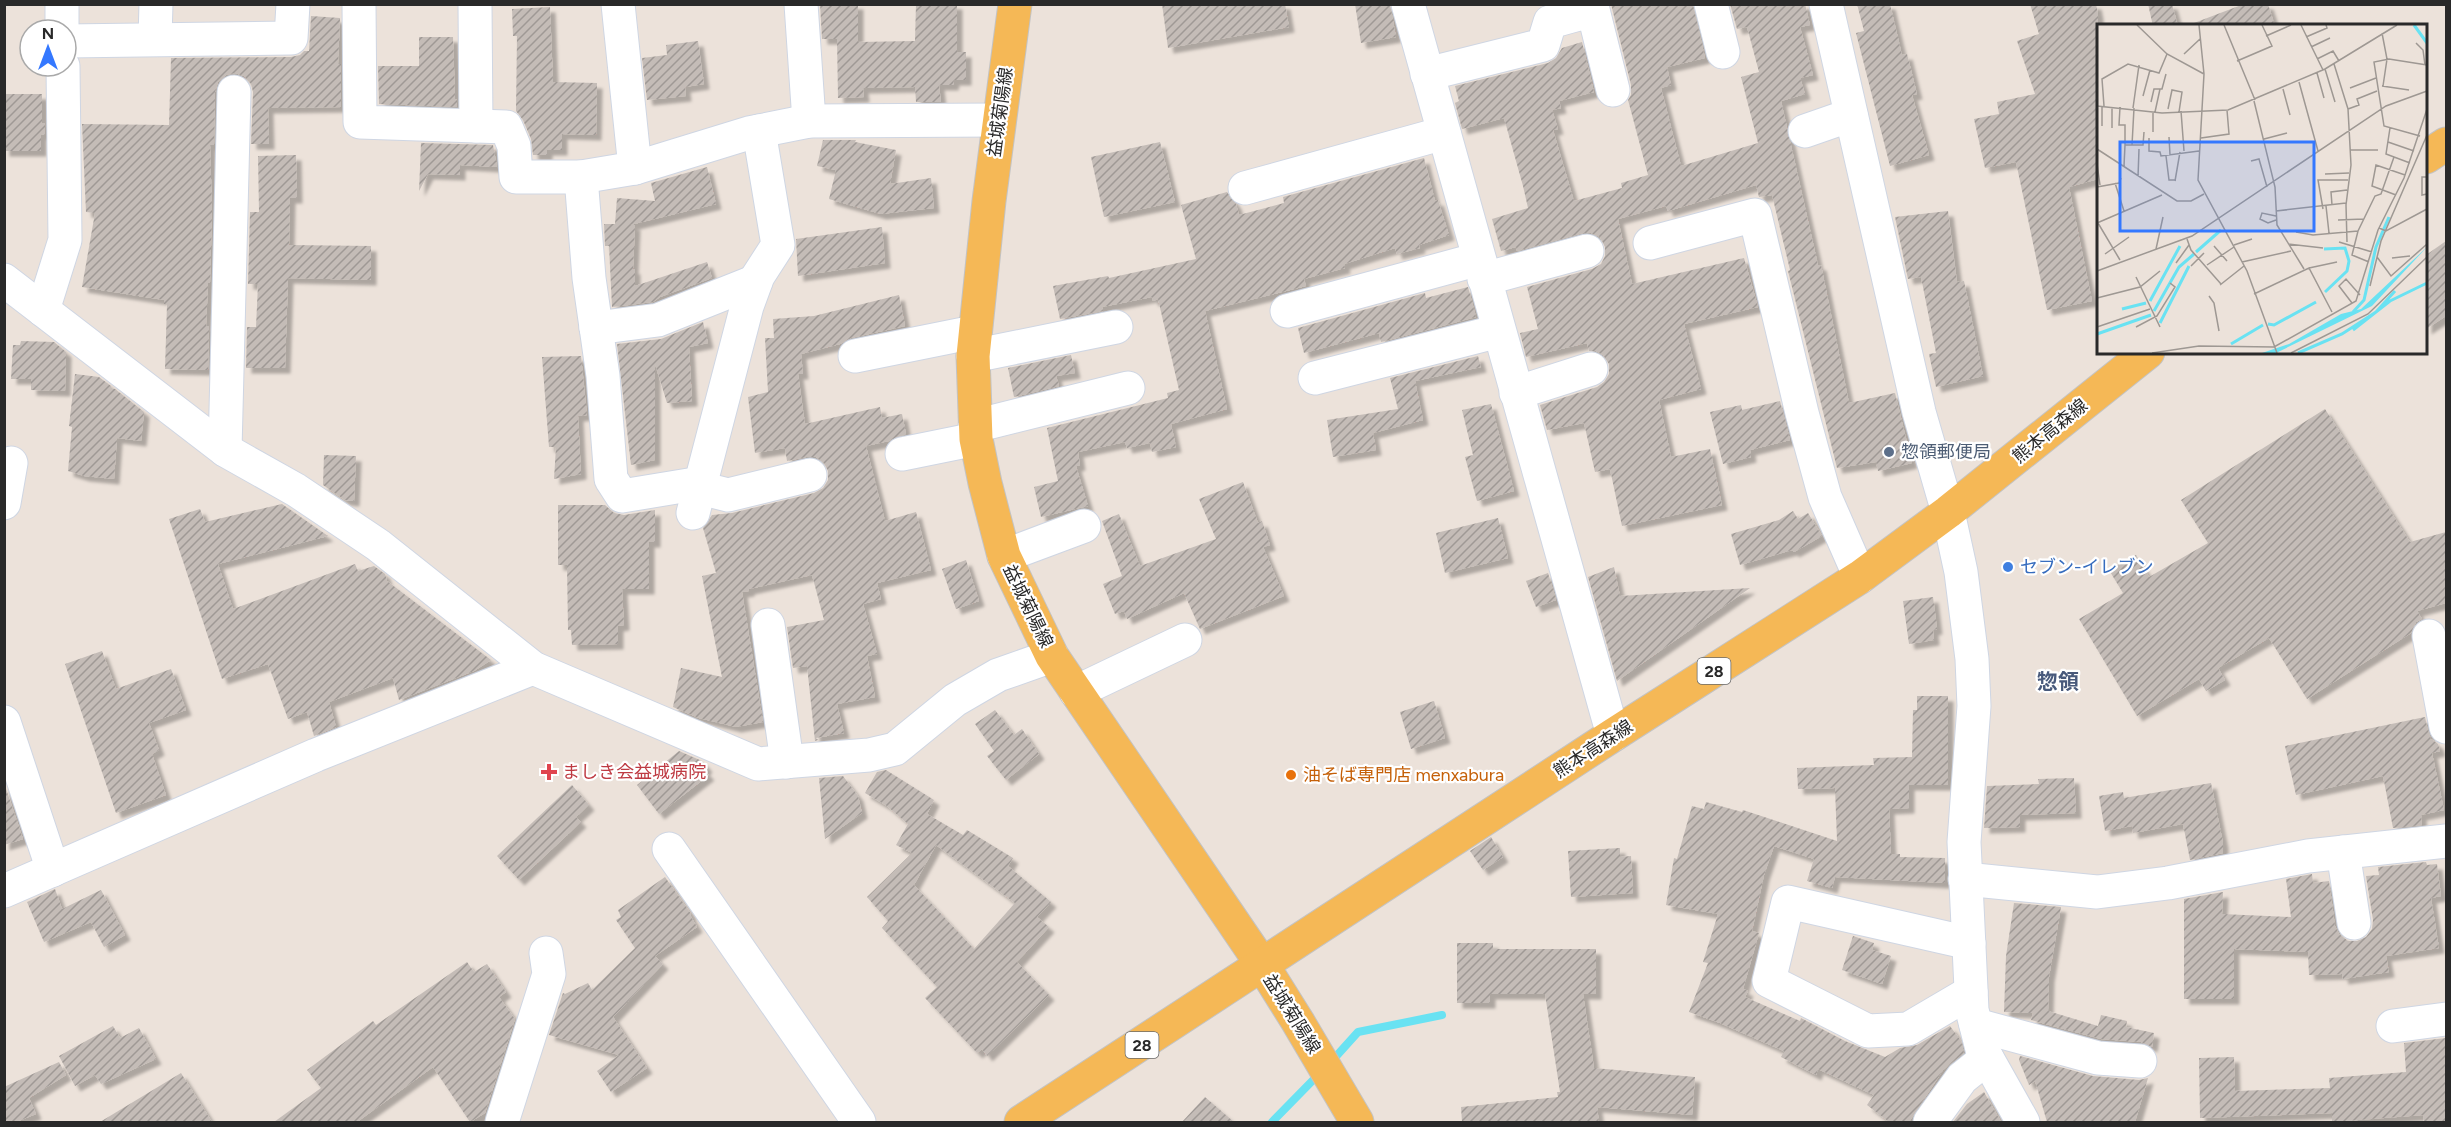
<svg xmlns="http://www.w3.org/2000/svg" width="2451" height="1127" font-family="Figtree,'Noto Sans JP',sans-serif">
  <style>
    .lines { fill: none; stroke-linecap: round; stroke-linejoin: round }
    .stream { stroke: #69e2f2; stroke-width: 8 }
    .building { fill: url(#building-hatch); fill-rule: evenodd; filter: url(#shadow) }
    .minor-casing { stroke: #cfd6e3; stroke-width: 35 }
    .major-casing { stroke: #c3c3c3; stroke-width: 35 }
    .minor { stroke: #fff; stroke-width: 33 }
    .major { stroke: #f5b856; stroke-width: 33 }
    .service-dot { fill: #5c6f8a; stroke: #fff; stroke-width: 2 }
    .shop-dot { fill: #3f7fe0; stroke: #fff; stroke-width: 2 }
    .health-dot { fill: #e0444e; stroke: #fff; stroke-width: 2 }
    .food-dot { fill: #e8710a; stroke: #fff; stroke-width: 2 }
    .labels { text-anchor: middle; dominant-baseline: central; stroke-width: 4.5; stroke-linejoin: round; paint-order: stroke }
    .shield { fill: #fff; stroke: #696969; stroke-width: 1.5 }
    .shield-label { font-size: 16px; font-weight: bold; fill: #292929 }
    .street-label { font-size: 18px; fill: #292929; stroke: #fff }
    .service-label { font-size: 18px; fill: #4e5e75; stroke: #fff; text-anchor: start }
    .shop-label { font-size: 18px; fill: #366cbe; stroke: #fff; text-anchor: start }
    .health-label { font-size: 18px; fill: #be3a42; stroke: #fff; text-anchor: start }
    .food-label { font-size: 18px; fill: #c56008; stroke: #fff; text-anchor: start }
    .quarter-label { font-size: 21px; font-weight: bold; fill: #48597b; stroke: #fff }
    .inset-river { fill: none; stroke: #69e2f2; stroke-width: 3 }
    .inset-road { fill: none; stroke: #9e9893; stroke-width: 1.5 }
    .view { fill: #3478ff; fill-opacity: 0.15; stroke: #3478ff; stroke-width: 3 }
    .inset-edge { fill: none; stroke: #292929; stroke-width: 3 }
  </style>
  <defs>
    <pattern id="building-hatch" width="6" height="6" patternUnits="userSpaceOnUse" patternTransform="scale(1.5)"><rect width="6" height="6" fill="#c4bcb7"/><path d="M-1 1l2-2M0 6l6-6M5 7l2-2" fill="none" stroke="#9f9995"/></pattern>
    <filter id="shadow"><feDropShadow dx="5.5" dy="5.5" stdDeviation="1.5" flood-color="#0004"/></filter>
  </defs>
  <rect width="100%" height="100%" fill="#ece2da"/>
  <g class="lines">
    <g class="stream">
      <polyline points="1331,1062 1358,1032 1442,1015"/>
      <polyline points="1272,1122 1320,1073"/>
    </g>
  </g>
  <g class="building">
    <polygon points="820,4 858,4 858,42 915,41 916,4 957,4 957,52 966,52 966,80 954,80 953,85 939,85 941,102 916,102 915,87 863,88 864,97 838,98 837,39 822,39"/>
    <polygon points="1162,4 1285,4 1289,27 1168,48"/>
    <polygon points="1355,4 1390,4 1396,37 1361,43"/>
    <polygon points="1611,4 1693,4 1705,58 1667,67 1671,85 1661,88 1681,166 1758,143 1741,77 1759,72 1747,27 1737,29 1730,4 1805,4 1810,25 1800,27 1813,75 1800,78 1805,94 1781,101 1818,265 1821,265 1849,403 1895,393 1912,463 1878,471 1876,462 1837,468 1788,271 1790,270 1772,195 1759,197 1756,185 1668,211 1666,206 1618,219 1632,284 1744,258 1758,307 1684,324 1701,389 1659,400 1671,457 1710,449 1722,505 1622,526 1610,469 1595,472 1584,423 1547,430 1540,405 1597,387 1604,382 1609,374 1609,364 1603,355 1596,351 1589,351 1587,343 1526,357 1520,333 1538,329 1527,287 1592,269 1601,264 1605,256 1605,247 1600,237 1591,233 1583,233 1517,251 1516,247 1501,251 1492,219 1528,208 1523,186 1504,118 1462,129 1455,103 1459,101 1455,86 1548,63 1556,58 1562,48 1582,42 1594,92 1559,101 1561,108 1552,110 1558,129 1553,130 1574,201 1622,188 1621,183 1648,175 1628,100 1631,95 1631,85"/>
    <polygon points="1857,4 1890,4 1902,55 1907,54 1917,94 1912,95 1929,155 1890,166 1856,33 1864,31"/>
    <polygon points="2030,4 2096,4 2098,14 2098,179 2069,187 2092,301 2047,310 2016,162 1985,168 1974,119 1999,114 1997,102 2035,94 2017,41 2039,34"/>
    <polygon points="2148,4 2172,4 2178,26 2153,26"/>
    <polygon points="2244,4 2268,4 2275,26 2194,26 2194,23"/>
    <polygon points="550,7 553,82 597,83 596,135 562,134 562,150 547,150 547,155 533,155 531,139 523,120 516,111 517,36 513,36 512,9"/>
    <polygon points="311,16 340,18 338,64 341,64 341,107 268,108 269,144 251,144 253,92 251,84 244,76 235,73 226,75 218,82 215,92 214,145 210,145 212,211 210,283 208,283 206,326 209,326 208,370 165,369 167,304 164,304 164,300 82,287 95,213 86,212 82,124 169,125 171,58 291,57 300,55 304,51 309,51"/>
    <polygon points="419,37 453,37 455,99 457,100 457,107 379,104 378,66 419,66"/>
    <polygon points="698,41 704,84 685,87 686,96 647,100 642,58 667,55 666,45"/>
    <polygon points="4,94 42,94 42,123 45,123 45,135 41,134 41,151 4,151"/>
    <polygon points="823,140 856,140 855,142 896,150 890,184 931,178 934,208 881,214 829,199 836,170 817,166"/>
    <polygon points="1160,142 1175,202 1104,217 1091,157"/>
    <polygon points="421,143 493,145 497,167 460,165 460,175 428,174 419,191"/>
    <polygon points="296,155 297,198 290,198 289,245 371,246 371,280 288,278 285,368 246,368 247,327 256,327 258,284 248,284 250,212 259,212 258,156"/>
    <polygon points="1424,158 1435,201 1438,200 1449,235 1419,245 1420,248 1397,254 1395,248 1344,264 1345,268 1304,279 1306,286 1205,311 1227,409 1171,424 1176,447 1152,452 1150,443 1127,448 1125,442 1078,452 1080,465 1076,466 1088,506 1041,517 1034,487 1058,481 1047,428 1168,398 1167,393 1179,390 1158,299 1153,301 1152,297 1102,307 1103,311 1060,319 1053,286 1108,276 1109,278 1196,259 1181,205 1227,192 1236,204 1239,215 1284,203 1283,197"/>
    <polygon points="707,167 716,204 630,225 635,225 633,269 635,269 635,286 707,262 712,278 660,297 653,302 612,307 609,246 605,246 604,224 615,224 617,198 655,201 651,183"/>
    <polygon points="1948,211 1957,282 1964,281 1983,376 1936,387 1929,354 1936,353 1921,277 1908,279 1895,217"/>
    <polygon points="882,227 885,263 798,276 796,239"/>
    <polygon points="2446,241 2446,316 2426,329 2426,255"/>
    <polygon points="1468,287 1476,317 1381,342 1379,333 1304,353 1298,328 1425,293 1426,298"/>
    <polygon points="899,295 905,326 851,338 840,344 801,354 803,374 798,374 805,424 880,407 882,418 902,414 906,434 889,441 866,446 885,521 916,512 931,570 877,583 881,599 863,604 877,654 867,656 875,697 837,704 844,733 816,738 818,740 815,741 807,666 793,668 787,627 824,620 812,575 749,589 749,591 742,592 763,722 736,727 699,718 673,707 681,668 722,677 702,576 716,573 703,528 712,515 732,513 814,493 823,488 828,480 828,471 824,463 816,457 806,457 787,461 785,448 755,453 748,397 768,392 765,338 774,338 773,319 814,316"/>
    <polygon points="703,322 708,343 689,347 692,401 667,403 655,364 655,460 631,465 617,344 661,339"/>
    <polygon points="21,341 54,342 66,352 65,391 31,390 31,379 11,379 13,345 20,345"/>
    <polygon points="1071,355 1075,373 1056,376 1059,386 1014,397 1008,368"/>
    <polygon points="581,356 587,415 578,416 581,474 554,479 556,447 549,447 542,357"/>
    <polygon points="1478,356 1481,367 1415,381 1423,420 1373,433 1376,450 1333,457 1327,420 1398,409 1390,378"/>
    <polygon points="75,374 99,377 111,386 111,389 115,389 144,412 141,441 117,438 114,479 84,476 68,471 72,427 69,426"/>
    <polygon points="1780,401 1790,440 1750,450 1751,457 1723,464 1710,412 1741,405 1742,410"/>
    <polygon points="1491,404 1514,491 1477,501 1465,457 1473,455 1462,410"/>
    <polygon points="2325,409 2410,542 2446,532 2446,603 2417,611 2422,619 2416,622 2411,633 2307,699 2269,638 2218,668 2225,680 2206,691 2199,679 2137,716 2079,619 2123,593 2109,570 2136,555 2149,577 2208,543 2181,500"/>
    <polygon points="324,455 356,456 354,501 345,500 323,485"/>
    <polygon points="1243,482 1258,523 1262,521 1270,545 1263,547 1284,596 1200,629 1184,593 1127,619 1124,611 1115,614 1103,584 1122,576 1102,521 1119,514 1140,566 1216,539 1199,499"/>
    <polygon points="282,504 328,536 218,564 233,609 355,564 358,571 374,566 385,574 387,581 491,660 474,671 399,700 393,678 329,702 336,727 314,736 307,712 288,719 268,664 222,679 169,519 200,509 205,522"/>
    <polygon points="558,505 605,505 614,513 624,515 655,510 655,542 649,542 649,589 622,589 624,625 618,626 618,644 572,645 571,630 568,630 567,565 558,565"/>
    <polygon points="1793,511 1798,519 1808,513 1822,536 1794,552 1792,550 1740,565 1731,534 1779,520"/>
    <polygon points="1498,518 1508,558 1445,573 1436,533"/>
    <polygon points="966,560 979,601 956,609 942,569"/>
    <polygon points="1614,567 1620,596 1750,588 1617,681 1588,577"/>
    <polygon points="1548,573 1556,600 1536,607 1526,581"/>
    <polygon points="1933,597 1937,629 1933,630 1934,640 1909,644 1903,601"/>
    <polygon points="102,651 116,689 171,669 186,710 149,723 159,750 152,754 166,795 116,813 65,664"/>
    <polygon points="1917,696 1948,696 1948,785 1909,785 1909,808 1889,809 1891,854 1900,854 1900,857 1945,858 1945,883 1835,877 1832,888 1807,881 1814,859 1774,846 1764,875 1752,931 1759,933 1743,989 1748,991 1745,997 1800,1021 1801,1018 1845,1041 1885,1057 1900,1048 1917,1045 1950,1026 1961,1041 1964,1053 1943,1070 1909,1122 1889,1122 1867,1105 1874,1095 1818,1069 1816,1075 1781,1057 1784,1051 1720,1023 1689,1012 1708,963 1703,962 1718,914 1666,905 1674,858 1677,859 1692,806 1704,809 1706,802 1742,812 1743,810 1837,841 1835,788 1798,789 1797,768 1874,765 1873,758 1912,757 1913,710 1917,710"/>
    <polygon points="1434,701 1445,738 1411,749 1400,712"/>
    <polygon points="995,710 1014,735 1022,729 1039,754 1006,780 987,756 994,751 975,724"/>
    <polygon points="2425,717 2428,731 2431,739 2438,744 2440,751 2432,753 2444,810 2421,815 2422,825 2393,828 2383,776 2296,795 2285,746"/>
    <polygon points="679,751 702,761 707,767 704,770 709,775 659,814 637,785"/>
    <path d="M 886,770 L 934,800 L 927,814 L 963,835 L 967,830 L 1013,858 L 1008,866 L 1051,902 L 1037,917 L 1049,927 L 1017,962 L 1049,995 L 987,1056 L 982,1049 L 977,1053 L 925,998 L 937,987 L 882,928 L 888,921 L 867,897 L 912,853 L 896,845 L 908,824 L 887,806 L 865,793 L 877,772 ZM 936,845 L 1015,903 L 974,949 L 914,885 Z"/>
    <polygon points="843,776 858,796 862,813 825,839 819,778"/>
    <polygon points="2074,778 2076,813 2020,815 2020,827 1984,828 1987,786 2039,784 2038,779"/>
    <polygon points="4,783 23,839 4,845"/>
    <polygon points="2211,783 2223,843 2223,853 2190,860 2183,824 2133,833 2132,826 2105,831 2099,796 2123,792 2124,798"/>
    <polygon points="572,785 589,805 576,817 581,822 519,880 497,856"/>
    <polygon points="1491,837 1503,857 1483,870 1470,851"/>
    <polygon points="1620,848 1620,857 1631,856 1633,893 1571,897 1568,851"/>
    <polygon points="2426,862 2427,865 2437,864 2441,896 2431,898 2439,948 2386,956 2389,972 2343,979 2342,974 2309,975 2308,952 2234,949 2234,999 2184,999 2184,899 2223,892 2222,914 2291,917 2286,879 2312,874 2313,883 2329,881 2335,926 2339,934 2348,941 2357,941 2366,937 2372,929 2373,920 2366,876 2379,875 2378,867"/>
    <polygon points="665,877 691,914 690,915 697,927 655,956 663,964 613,1017 647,1068 611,1092 597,1071 619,1055 549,1035 563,993 565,994 588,983 592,990 635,948 616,920 621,917 618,910"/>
    <polygon points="55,889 62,909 101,890 125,935 104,947 91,922 44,942 27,902"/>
    <polygon points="2014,903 2061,907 2049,977 2048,1011 2098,1026 2101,1015 2127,1021 2126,1027 2154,1033 2152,1047 2141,1042 2101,1039 2031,1020 2033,1013 2004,1012 2006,956"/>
    <polygon points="1853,936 1874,943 1872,950 1891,956 1882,984 1842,970"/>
    <polygon points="1457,943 1493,943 1493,949 1596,949 1596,994 1583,994 1594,1068 1695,1077 1692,1115 1597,1107 1599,1122 1462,1122 1461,1107 1558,1097 1557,1092 1560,1092 1545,994 1490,994 1490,1003 1457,1003"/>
    <polygon points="467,962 474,972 487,964 506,992 499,997 515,1019 485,1113 470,1122 433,1067 357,1122 274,1122 321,1088 307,1070 373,1021 376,1025"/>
    <polygon points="113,1026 120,1038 139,1028 156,1059 101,1084 95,1075 75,1086 59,1056"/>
    <polygon points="2446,1038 2446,1122 2424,1122 2423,1115 2332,1122 2332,1113 2200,1118 2199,1058 2234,1057 2235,1091 2330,1088 2329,1078 2406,1072 2404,1043"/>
    <polygon points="2020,1056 2093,1076 2139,1080 2148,1078 2135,1122 2047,1122 2035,1081 2029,1085 2019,1060"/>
    <polygon points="59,1062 66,1075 29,1098 36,1114 16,1122 4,1122 4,1087"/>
    <polygon points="181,1073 212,1122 100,1122"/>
    <polygon points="1984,1092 2001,1122 1953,1122 1967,1104"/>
    <polygon points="1205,1097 1234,1122 1182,1122"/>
  </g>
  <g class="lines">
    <defs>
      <g id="minor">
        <polyline points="62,4 62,30"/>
        <polyline points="359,4 360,122 506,127 514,146 516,177 581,177 635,168 749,133 809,121 999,120"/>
        <polyline points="475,4 476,126"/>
        <polyline points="618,4 635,168"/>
        <polyline points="801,4 809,121"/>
        <polyline points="1408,4 1613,735"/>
        <polyline points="1711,4 1723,52"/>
        <polyline points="1826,4 1919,412 1948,512 1961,572 1972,659 1974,706 1964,842 1972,1010 1982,1049 2023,1122"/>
        <polyline points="155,38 156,4"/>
        <polyline points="66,41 291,38 293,4"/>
        <polyline points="1427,74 1543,45 1550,22 1593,10 1613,90"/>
        <polyline points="1805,131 1851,115"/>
        <polyline points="581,177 589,278 603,376 611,479 622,496 701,483"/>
        <polyline points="1245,188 1444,133"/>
        <polyline points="1650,243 1755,215 1802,413 1825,497 1860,577"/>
        <polyline points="1484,279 1587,251"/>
        <polyline points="4,280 225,450 296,490 378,545 533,668 758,764 869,755 895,749 955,700 998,675 1052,656"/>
        <polyline points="43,310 65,240 63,66"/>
        <polyline points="1287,311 1479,259"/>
        <polyline points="596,328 658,320 756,281"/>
        <polyline points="855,356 974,332"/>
        <polyline points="973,356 1116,327"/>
        <polyline points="1315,378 1499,331"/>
        <polyline points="1516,393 1591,369"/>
        <polyline points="975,426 1128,388"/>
        <polyline points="225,450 234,92"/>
        <polyline points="902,454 976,439"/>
        <polyline points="700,488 728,495 810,475"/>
        <polyline points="4,503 11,463"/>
        <polyline points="693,513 747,306 758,276 778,245 759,131"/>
        <polyline points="1004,556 1084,526"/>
        <polyline points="768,625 787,762"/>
        <polyline points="2429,636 2446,727"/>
        <polyline points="1076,692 1185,640"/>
        <polyline points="4,722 53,870"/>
        <polyline points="669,849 859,1122"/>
        <polyline points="2343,852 2354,923"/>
        <polyline points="1965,879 2097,892 2168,883 2308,856 2446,841"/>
        <polyline points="4,891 316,755 533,668"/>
        <polyline points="1969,943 1788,902 1769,981 1868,1031 1908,1029 1971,992"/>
        <polyline points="1976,1025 2098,1058 2140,1061"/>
        <polyline points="2393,1026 2446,1019"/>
        <polyline points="502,1122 549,974 546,953"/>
        <polyline points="1930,1122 1962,1078 1987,1058"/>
      </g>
      <g id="major">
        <polyline points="1015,4 989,201 973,356 976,439 985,483 1004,556 1052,656 1263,966 1298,1022 1357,1122"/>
        <polyline points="2426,157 2446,144"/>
        <polyline points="1021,1122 1613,735 1860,577 1948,512 2148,352"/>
      </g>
    </defs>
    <use href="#minor" class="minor-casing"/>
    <use href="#major" class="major-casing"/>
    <use href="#minor" class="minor"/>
    <use href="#major" class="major"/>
  </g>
  <circle class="service-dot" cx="1889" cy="452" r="6"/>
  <circle class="shop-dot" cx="2008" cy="567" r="6"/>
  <path class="health-dot" d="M546 763h6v6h6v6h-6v6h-6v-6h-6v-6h6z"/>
  <circle class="food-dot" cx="1291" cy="775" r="6"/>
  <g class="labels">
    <g class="shield">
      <rect x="1697.5" y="658" width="33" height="26" rx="4.5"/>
      <rect x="1125.5" y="1032" width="33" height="26" rx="4.5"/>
    </g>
    <g class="shield-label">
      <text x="1714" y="671">28</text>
      <text x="1142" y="1045">28</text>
    </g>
    <g class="street-label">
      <text transform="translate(1000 112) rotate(-82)">益城菊陽線</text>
      <text transform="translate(2050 431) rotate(-39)">熊本高森線</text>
      <text transform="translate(1028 606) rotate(64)">益城菊陽線</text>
      <text transform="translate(1593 749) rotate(-33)">熊本高森線</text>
      <text transform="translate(1292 1014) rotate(58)">益城菊陽線</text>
    </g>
    <g class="service-label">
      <text x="1901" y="452">惣領郵便局</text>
    </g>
    <g class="shop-label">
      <text x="2020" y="567">セブン-イレブン</text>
    </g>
    <g class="health-label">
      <text x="562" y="772">ましき会益城病院</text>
    </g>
    <g class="food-label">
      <text x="1303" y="775">油そば専門店 menxabura</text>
    </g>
    <g class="quarter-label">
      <text x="2058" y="681">惣領</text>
    </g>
  </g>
  <g transform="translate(2097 24)">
    <rect width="330" height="330" fill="#ece2da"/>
    <path d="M 330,223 L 275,282 L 179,329 L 165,329 L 192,320 L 244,290 L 264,285 Z" fill="#69e2f2"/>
    <path class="inset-river" d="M 317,1 L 330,19M 227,225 L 248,224 L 252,237 L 250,247 L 228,268M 99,228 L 124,206M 53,277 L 83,222M 25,285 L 49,279M 57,287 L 82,243 L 97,230M 256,288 L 267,276 L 279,223 L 292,193M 63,299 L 92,242M 171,300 L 177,301 L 219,278M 256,306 L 293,277 L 330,259M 0,310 L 54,291M 134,320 L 166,301M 201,329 L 245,310 L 279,288 L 298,267"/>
    <path class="inset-road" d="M 40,1 L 70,30 L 107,50M 102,1 L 107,50 L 101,156 L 150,247 L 180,329M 127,1 L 158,76M 204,1 L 226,46M 285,9 L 290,35 L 286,62M 169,12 L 194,1M 209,13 L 230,4 L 229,1M 319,19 L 326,26 L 328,41M 214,23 L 233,14M 87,30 L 103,15M 220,35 L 236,27 L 242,37M 140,37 L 175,22 L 165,1M 237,40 L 251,85 L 254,141 L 249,181 L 250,218M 228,45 L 238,78M 220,49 L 227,74M 202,58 L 221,127M 285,62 L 312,66M 253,64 L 279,54M 186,65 L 193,91M 46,72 L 53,46M 157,77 L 178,163 L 180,201 L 207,245M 54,78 L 57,65 L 65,65 L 69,50M 0,82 L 65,89 L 131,86 L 228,45 L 300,1M 7,82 L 5,55 L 31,40 L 62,49 L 70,30M 23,83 L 22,101 L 28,101 L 28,121M 36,84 L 42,41M 71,85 L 75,66 L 85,68 L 82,88M 251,85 L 262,81 L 260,75 L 280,67M 84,87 L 87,127M 56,88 L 56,108M 58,88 L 63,65M 5,102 L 5,82M 15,104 L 15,83M 293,104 L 289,130 L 313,139M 323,112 L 287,102 L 277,38 L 292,35 L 330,41M 72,113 L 73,131M 52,114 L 52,127 L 63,128 L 64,132 L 102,127M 104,114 L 132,110 L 130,86M 167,115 L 190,109M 291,118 L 317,127M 35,121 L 37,84M 0,125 L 80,177 L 94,177 L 107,170M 253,126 L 281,126M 69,132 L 72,156 L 79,156M 154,137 L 162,135 L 170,163M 0,140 L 3,161M 27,142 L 28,121 L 46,121 L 47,108M 228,150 L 252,149M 41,153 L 42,125M 330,153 L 325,153 L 325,171 L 330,170M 78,157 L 83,128M 18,159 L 27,187M 0,163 L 22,159 L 24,154M 299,171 L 275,162 L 279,141 L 308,151M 235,181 L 234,168 L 250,166M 229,182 L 232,209M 226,185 L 221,156 L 251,156M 179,187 L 249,179M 179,192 L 165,189 L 163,195 L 171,199 L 179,196M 241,196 L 267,195M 0,199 L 65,171M 1,199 L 23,236M 282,204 L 289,207 L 330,185M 199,208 L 216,211 L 261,207M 90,215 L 94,226 L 124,260M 242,218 L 275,228M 191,220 L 226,224M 137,221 L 155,215M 117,222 L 130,237M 59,225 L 66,193M 8,230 L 32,213M 280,233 L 294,252 L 330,220M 295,234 L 313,232M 145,238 L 194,227M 272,238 L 255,231 L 261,207 L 278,172 L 284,170 L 297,133M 79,239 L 92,221M 110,241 L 137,223M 94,242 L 107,229M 212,244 L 240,238M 0,247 L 95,212 L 289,82 L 330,67M 39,253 L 63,303M 123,261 L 147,242M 273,262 L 284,217 L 330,111M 157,270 L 212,244 L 235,288M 112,272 L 117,279 L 122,307M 0,274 L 43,263 L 63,247M 255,279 L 242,262 L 249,255 L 263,271M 0,303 L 53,285M 39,303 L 60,292 L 78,263 L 73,259M 55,329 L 102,322 L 177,323 L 259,277 L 281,206 L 307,154 L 330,85M 194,329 L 271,290 L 330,233"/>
    <path class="view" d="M 23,118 L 217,118 L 217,207 L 23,207 Z"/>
    <rect width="330" height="330" class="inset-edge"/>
  </g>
  <rect width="2451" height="1127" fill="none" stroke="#292929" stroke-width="12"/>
  <g transform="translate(48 48)"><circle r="28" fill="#ffffff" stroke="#a9a9a9" stroke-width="1.5"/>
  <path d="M0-4.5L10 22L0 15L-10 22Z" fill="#3478ff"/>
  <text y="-9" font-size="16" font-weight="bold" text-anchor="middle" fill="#292929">N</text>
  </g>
</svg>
